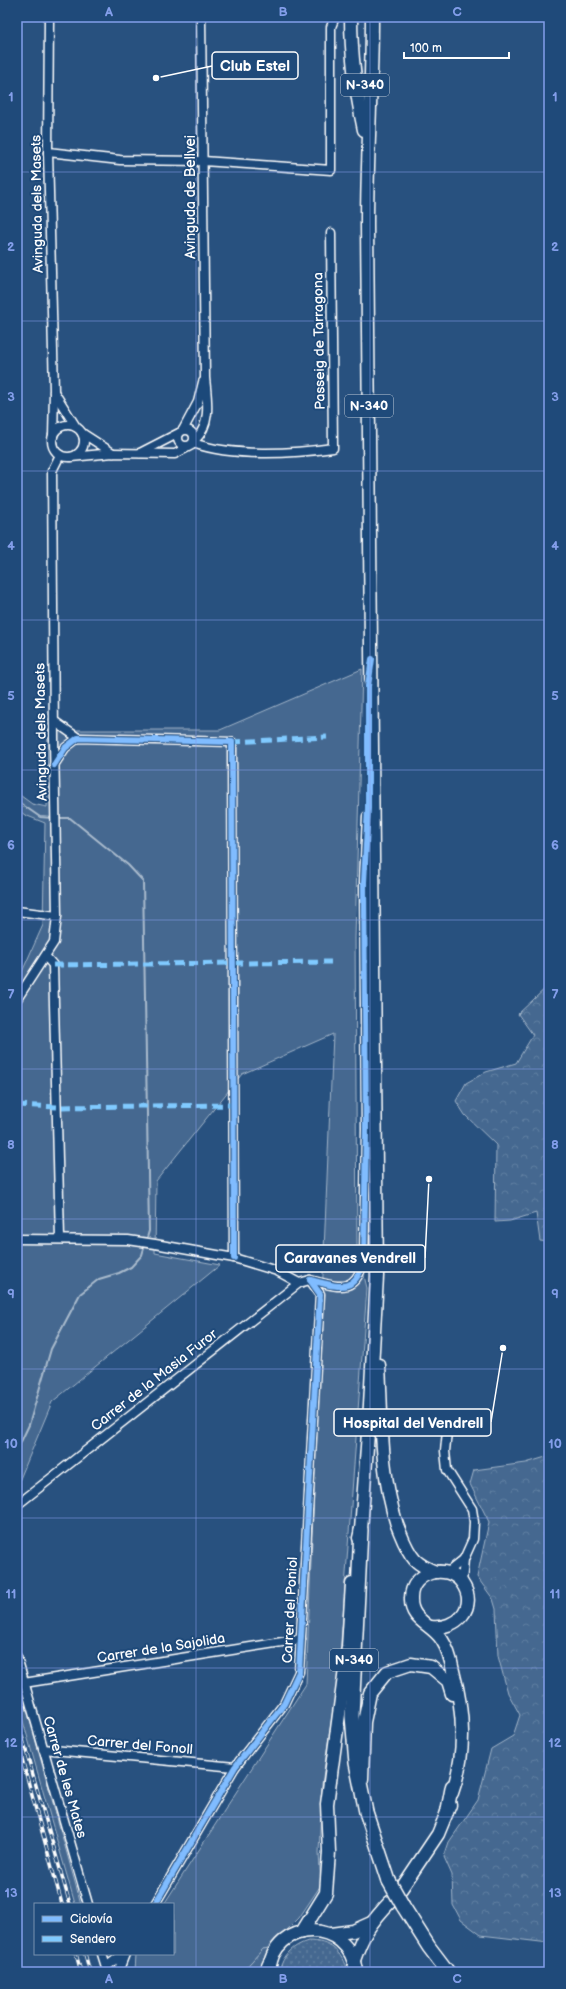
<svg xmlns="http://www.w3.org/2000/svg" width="566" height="1989" font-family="'Balsamiq Sans',sans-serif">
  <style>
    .grass { fill: #446890; stroke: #a2b4c8 }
    .forest { fill: url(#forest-crowns); stroke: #a2b4c8 }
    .garden { fill: url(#garden-dots); stroke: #a2b4c8 }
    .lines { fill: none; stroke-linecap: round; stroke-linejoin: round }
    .stream { stroke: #aabbcd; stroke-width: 2 }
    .minor-casing { stroke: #fff; stroke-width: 11 }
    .primary-casing { stroke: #fff; stroke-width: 15 }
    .trunk-casing { stroke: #fff; stroke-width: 16 }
    .minor { stroke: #1f4a7a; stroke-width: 8 }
    .primary { stroke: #1f4a7a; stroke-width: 12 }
    .trunk { stroke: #1f4a7a; stroke-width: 13 }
    .rail-casing { stroke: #fff; stroke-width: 3.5 }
    .rail { stroke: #1f4a7a; stroke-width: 2; stroke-dasharray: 6; stroke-linecap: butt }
    .trunk-bridge-casing { stroke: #fff; stroke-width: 16; stroke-linecap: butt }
    .trunk-bridge { stroke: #1f4a7a; stroke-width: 13 }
    .quiet { stroke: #80caff; stroke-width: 5; stroke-dasharray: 10 5; stroke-linecap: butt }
    .cycleway-casing { stroke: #1f4a7a; stroke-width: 8 }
    .cycleway { stroke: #80bcff; stroke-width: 6 }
    .grid { fill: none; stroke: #839eea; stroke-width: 1; stroke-opacity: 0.55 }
    .labels { text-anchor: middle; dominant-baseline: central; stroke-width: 4; stroke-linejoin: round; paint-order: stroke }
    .shield { fill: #1f4a7a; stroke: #bcc9d7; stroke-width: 1 }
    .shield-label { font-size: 13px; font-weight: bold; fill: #fff }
    .street-label { font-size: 14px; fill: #fff; stroke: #1f4a7a }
    .leader { fill: none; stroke: #fff; stroke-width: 1.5 }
    .callout-dot { fill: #fff; stroke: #1f4a7a; stroke-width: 1.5 }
    .callout { fill: #1f4a7a; stroke: #fff; stroke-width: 1.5 }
    .callout-label { font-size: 15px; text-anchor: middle; font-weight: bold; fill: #fff }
    .neatline { fill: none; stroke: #839eea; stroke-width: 1.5 }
    .grid-label { font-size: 13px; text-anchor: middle; font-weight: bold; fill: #839eea }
  </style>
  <defs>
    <pattern id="forest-crowns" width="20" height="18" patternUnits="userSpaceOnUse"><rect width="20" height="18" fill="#446890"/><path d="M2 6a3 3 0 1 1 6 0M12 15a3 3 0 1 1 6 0" fill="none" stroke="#607fa1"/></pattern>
    <pattern id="garden-dots" width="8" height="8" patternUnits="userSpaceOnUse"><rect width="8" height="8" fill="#446890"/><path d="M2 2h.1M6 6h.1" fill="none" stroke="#607fa1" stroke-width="1.8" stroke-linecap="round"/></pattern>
  </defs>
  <rect width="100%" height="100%" fill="#28517f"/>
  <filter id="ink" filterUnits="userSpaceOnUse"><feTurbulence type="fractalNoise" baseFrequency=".025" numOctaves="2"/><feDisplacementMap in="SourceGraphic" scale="8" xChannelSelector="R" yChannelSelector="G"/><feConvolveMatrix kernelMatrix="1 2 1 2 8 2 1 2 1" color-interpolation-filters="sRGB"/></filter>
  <g filter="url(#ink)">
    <g class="grass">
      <polygon points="362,669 355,938 357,1247 367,1288 339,1669 322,1784 319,1853 321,1885 299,1918 269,1948 263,1949 242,1972 135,1972 136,1954 173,1954 173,1904 164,1904 306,1684 333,1034 242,1074 156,1181 155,1253 220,1265 52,1402 17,1486 17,983 43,925 45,823 25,815 17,809 17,793 32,804 47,807 48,730 220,730"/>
      <polygon points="17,1674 81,1904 75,1904 17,1700"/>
    </g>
    <g class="forest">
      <polygon points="549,985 549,1242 540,1241 536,1213 510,1221 495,1222 496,1145 465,1115 456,1101 466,1083 486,1072 516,1063 533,1035 518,1014"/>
      <polygon points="549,1456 549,1943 481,1935 461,1920 453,1905 452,1875 444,1857 449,1842 478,1800 491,1749 513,1736 520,1715 508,1693 498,1656 496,1609 493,1599 477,1577 489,1522 470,1484 474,1470 526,1463"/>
      <polygon points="269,1948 263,1963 262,1972 242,1972 263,1949"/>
    </g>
    <path class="garden" d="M 308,1941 C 330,1941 342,1951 347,1972 L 279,1972 C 283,1955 292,1946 308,1941 Z"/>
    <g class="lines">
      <g class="stream">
        <polyline points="17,801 40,817 53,818"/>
        <polyline points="57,818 70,818 128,865 143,881 149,1231 146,1241"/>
        <polyline points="17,1450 29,1425 51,1349 80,1294 99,1279 119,1273 131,1267 142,1255 145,1245"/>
      </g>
      <defs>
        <g id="minor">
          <polyline points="49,17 48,152 54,391 53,437"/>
          <polyline points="48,152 120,160 203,161 331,170 331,27 335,17"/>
          <polyline points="54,392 76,427"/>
          <circle cx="68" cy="441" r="16"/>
          <circle cx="186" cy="438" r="8"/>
          <polyline points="183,430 198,402 203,382"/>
          <polyline points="82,433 113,453"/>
          <path d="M 195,440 C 212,424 207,399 205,378 L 201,17"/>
          <path d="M 193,443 C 233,457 291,454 333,448 L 331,233"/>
          <polyline points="140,453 179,433"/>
          <polyline points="71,457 113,453 175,454 192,445"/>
          <polyline points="54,721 78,738"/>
          <polyline points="54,765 65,748 78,738 232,742 234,1258"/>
          <polyline points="17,911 57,916"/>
          <polyline points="46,957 53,965 60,1238"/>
          <polyline points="17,999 54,942 57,916 54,738 52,471 60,455"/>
          <polyline points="17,1239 128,1240 155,1244 234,1258 277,1271 299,1283"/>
          <path d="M 310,1280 C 339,1287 355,1295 364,1260 L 366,1129 L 364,882 L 367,816"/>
          <polyline points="448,1422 445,1451 447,1470 472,1509 474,1522 473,1539 464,1559 462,1583"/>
          <polyline points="17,1505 299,1283 310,1280"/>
          <polyline points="447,1573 464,1559"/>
          <polyline points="17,1657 88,1904"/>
          <polyline points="24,1683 301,1639"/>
          <polyline points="43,1749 235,1767"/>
          <polyline points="155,1904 235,1767 284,1704 299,1672 320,1294 310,1280"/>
          <polyline points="102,1954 107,1970"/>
          <polyline points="106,1967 123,1954"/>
          <polyline points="118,1972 125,1954"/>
        </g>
        <g id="primary">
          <path d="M 351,17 C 351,55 356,93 364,130"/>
          <path d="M 379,1365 C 382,1419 380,1473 397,1525 C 402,1537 406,1550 415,1560 C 421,1566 428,1569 436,1572"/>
          <path d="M 359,1538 L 361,1530 L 370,1405 L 377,1276 L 367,225 C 367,156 372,87 372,17"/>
          <path d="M 431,1627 C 456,1630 479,1607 462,1583 C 447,1562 411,1572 411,1598 C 410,1621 432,1624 442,1640 C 448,1649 451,1660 453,1671 C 464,1711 466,1754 452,1793"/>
          <polyline points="362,1779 364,1722 370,1693 387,1672 411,1664 431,1667 448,1681 452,1694"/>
          <polyline points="447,1812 452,1786"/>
          <polyline points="401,1889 438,1834 450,1805"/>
          <polyline points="302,1932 326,1893 329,1852 327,1804 348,1647 352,1584"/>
          <polyline points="331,1934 353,1931 371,1923"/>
          <path d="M 354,1960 C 363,1934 371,1922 390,1902"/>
          <path d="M 269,1972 C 272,1918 350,1917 356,1972"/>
        </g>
        <g id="trunk">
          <polyline points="361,1530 352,1716 356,1763 366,1812 389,1881"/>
          <polyline points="403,1906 429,1947 448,1972"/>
          <polyline points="266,1972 270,1963"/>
        </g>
      </defs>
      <use href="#minor" class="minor-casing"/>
      <use href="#primary" class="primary-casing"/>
      <use href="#trunk" class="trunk-casing"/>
      <use href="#minor" class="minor"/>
      <use href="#primary" class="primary"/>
      <use href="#trunk" class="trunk"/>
      <defs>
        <g id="rail">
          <polyline points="17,1719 70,1904"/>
          <polyline points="17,1741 62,1904"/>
          <polyline points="76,1954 81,1972"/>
          <polyline points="85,1954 90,1972"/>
        </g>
      </defs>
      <use href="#rail" class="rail-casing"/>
      <use href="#rail" class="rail"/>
      <defs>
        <polyline id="trunk-bridge" points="389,1881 403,1906"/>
      </defs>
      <use href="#trunk-bridge" class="trunk-bridge-casing"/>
      <use href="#trunk-bridge" class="trunk-bridge"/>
      <g class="quiet">
        <polyline points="232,742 327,737"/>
        <polyline points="53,965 331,962"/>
        <polyline points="17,1105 57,1107 233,1105"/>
      </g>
      <defs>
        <g id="cycleway">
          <polyline points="54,765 65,748 78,738 232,742 234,1258"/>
          <path d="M 310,1280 C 339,1287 355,1295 364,1260 L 366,1129 L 364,882 L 368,808 L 368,686 L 372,659"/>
          <polyline points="155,1904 235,1767 284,1704 299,1672 320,1294 310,1280"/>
        </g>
      </defs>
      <use href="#cycleway" class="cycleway-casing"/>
      <use href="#cycleway" class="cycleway"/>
    </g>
  </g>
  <path class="grid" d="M 196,17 L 196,1972M 370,17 L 370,1972M 17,172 L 549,172M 17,321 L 549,321M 17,471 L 549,471M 17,620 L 549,620M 17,770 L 549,770M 17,920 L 549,920M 17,1069 L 549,1069M 17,1219 L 549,1219M 17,1369 L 549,1369M 17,1518 L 549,1518M 17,1668 L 549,1668M 17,1817 L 549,1817"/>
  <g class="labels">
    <g class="shield">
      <rect x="341" y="74" width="48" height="22" rx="3"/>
      <rect x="345" y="395" width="48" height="22" rx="3"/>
      <rect x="330" y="1649" width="48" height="22" rx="3"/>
    </g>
    <g class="shield-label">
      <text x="365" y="85">N-340</text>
      <text x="369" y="406">N-340</text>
      <text x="354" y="1660">N-340</text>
    </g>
    <g class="street-label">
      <text transform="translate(190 197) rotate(-90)">Avinguda de Bellvei</text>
      <text transform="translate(37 204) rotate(-91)">Avinguda dels Masets</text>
      <text transform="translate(319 341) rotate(-91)">Passeig de Tarragona</text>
      <text transform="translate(41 732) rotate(-91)">Avinguda dels Masets</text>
      <text transform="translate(154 1380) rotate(-38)">Carrer de la Masia Furor</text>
      <text transform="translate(290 1610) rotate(-87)">Carrer del Poniol</text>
      <text transform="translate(161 1648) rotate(-9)">Carrer de la Sajolida</text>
      <text transform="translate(140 1745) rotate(5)">Carrer del Fonoll</text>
      <text transform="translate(65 1777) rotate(74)">Carrer de les Mates</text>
    </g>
  </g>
  <path class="leader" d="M156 78L212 66M429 1179L425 1258M503 1348L491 1422"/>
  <g class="callout-dot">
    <circle cx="156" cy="78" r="4"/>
    <circle cx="429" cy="1179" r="4"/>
    <circle cx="503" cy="1348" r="4"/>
  </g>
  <g class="callout">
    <rect x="212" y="52" width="86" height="27" rx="4"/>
    <rect x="276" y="1245" width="149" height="27" rx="4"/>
    <rect x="334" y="1409" width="157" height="27" rx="4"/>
  </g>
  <g class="callout-label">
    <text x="255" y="71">Club Estel</text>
    <text x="350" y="1263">Caravanes Vendrell</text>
    <text x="413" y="1428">Hospital del Vendrell</text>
  </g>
  <rect width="566" height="1989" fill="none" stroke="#1f4a7a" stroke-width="44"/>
  <rect x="34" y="1903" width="140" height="52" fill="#1f4a7a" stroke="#7992af"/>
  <rect x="42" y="1916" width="20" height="6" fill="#80bcff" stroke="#7992af"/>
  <text x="70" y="1923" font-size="12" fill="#ffffff">Ciclovía</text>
  <rect x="42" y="1936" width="20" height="6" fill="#80caff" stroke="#7992af"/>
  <text x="70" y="1943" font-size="12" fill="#ffffff">Sendero</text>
  <path d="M404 52v6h105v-6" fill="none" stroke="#ffffff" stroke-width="2"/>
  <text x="410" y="52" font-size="12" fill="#ffffff" stroke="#1f4a7a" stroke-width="3" paint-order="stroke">100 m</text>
  <rect x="22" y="22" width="522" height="1945" class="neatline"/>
  <g class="grid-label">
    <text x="109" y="16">A</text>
    <text x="283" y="16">B</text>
    <text x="457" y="16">C</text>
    <text x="11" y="101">1</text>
    <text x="555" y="101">1</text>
    <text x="11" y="251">2</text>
    <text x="555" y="251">2</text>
    <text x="11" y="401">3</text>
    <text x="555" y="401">3</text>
    <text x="11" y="550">4</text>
    <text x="555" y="550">4</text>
    <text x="11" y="700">5</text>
    <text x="555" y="700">5</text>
    <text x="11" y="849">6</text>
    <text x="555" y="849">6</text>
    <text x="11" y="999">7</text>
    <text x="555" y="999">7</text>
    <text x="11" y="1149">8</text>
    <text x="555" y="1149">8</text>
    <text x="11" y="1298">9</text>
    <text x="555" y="1298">9</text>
    <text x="11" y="1448">10</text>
    <text x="555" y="1448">10</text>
    <text x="11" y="1598">11</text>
    <text x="555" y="1598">11</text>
    <text x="11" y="1747">12</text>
    <text x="555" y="1747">12</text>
    <text x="11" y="1897">13</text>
    <text x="555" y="1897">13</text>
    <text x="109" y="1983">A</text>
    <text x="283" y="1983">B</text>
    <text x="457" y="1983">C</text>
  </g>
</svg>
